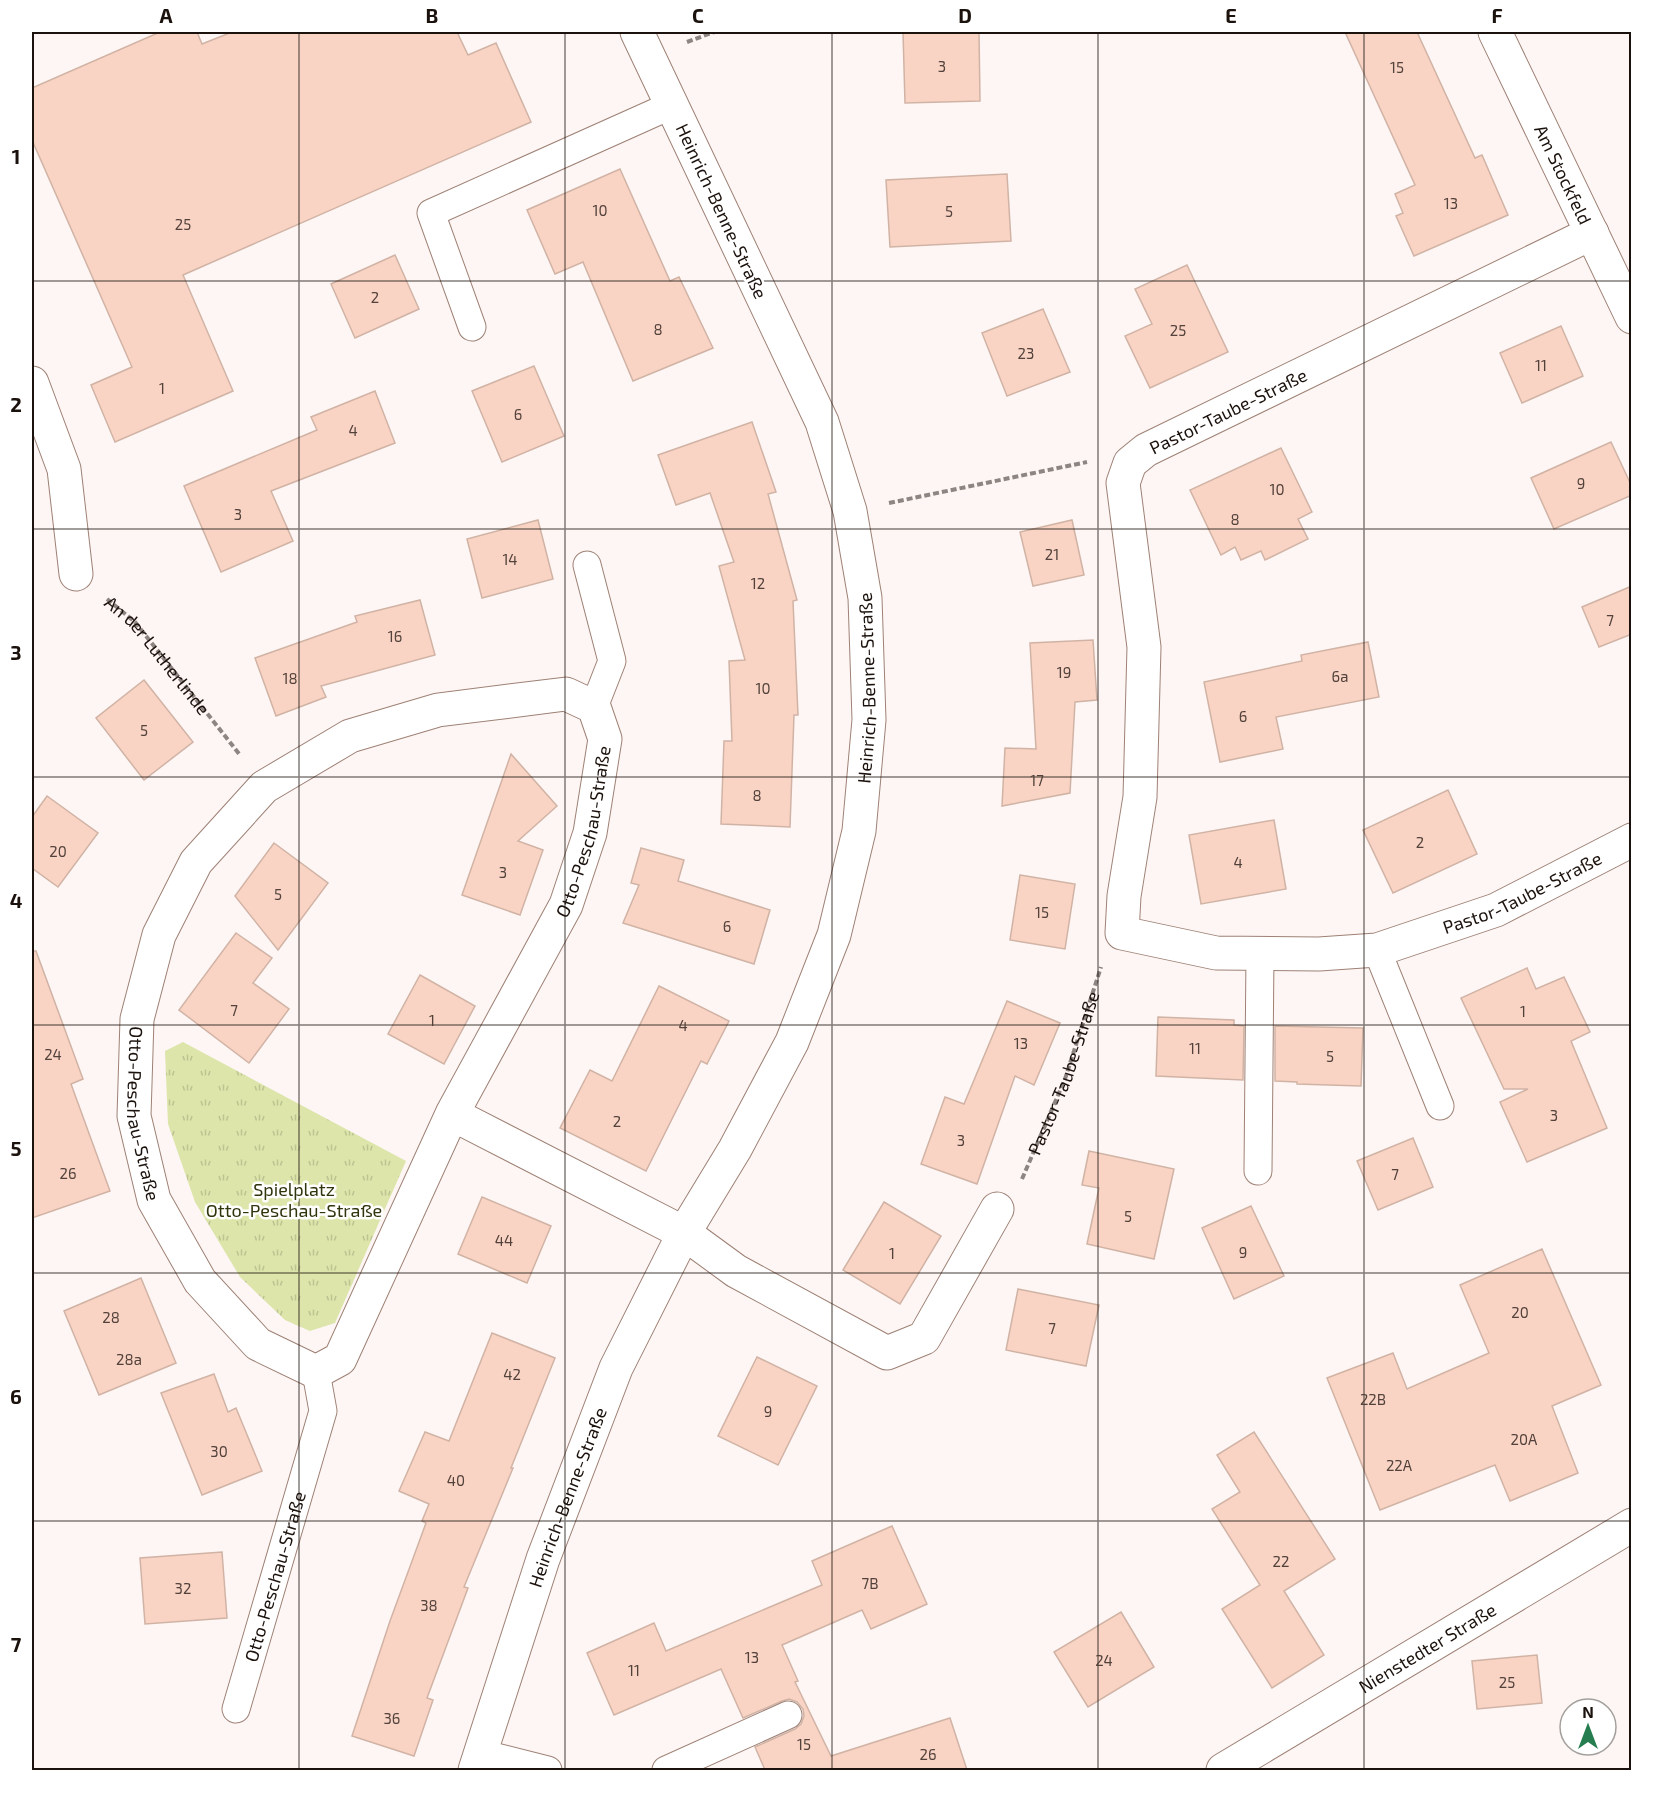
<svg xmlns="http://www.w3.org/2000/svg" width="1663" height="1802" font-family="'Exo 2',sans-serif">
  <style>
    .grass { fill: url(#grass-tufts) }
    .building { fill: #f9d4c4; stroke: #d1b3a5; stroke-width: 1.5 }
    .lines { fill: none; stroke-linecap: round; stroke-linejoin: round }
    .lane-casing { stroke: #9e8175; stroke-width: 29 }
    .street-casing { stroke: #9e8175; stroke-width: 35 }
    .secondary-casing { stroke: #9e8175; stroke-width: 35 }
    .path { stroke: #8d8581; stroke-width: 4; stroke-dasharray: 6 3; stroke-linecap: butt }
    .lane { stroke: #fff; stroke-width: 27 }
    .street { stroke: #fff; stroke-width: 33 }
    .secondary { stroke: #fff; stroke-width: 33 }
    .grid { fill: none; stroke: #1c120d; stroke-width: 1.5; stroke-opacity: 0.55 }
    .labels { text-anchor: middle; dominant-baseline: central; stroke-width: 5; stroke-linejoin: round; paint-order: stroke }
    .number-label { font-size: 15px; fill: #53423b }
    .street-label { font-size: 18px; fill: #1c120d; stroke: #fff }
    .park-label { font-size: 18px; fill: #31350d; stroke: #fff }
    .neatline { fill: none; stroke: #1c120d; stroke-width: 2 }
    .grid-label { font-size: 20px; text-anchor: middle; font-weight: bold; fill: #1c120d }
  </style>
  <defs>
    <pattern id="grass-tufts" width="24" height="20" patternUnits="userSpaceOnUse" patternTransform="scale(1.5)"><rect width="24" height="20" fill="#dde5aa"/><path d="M3 7l-1-3M5 7V3M7 7l1-3M15 17l-1-3M17 17v-4M19 17l1-3" fill="none" stroke="#bdc391"/></pattern>
  </defs>
  <rect width="100%" height="100%" fill="#fdf6f4"/>
  <polygon class="grass" points="183,1042 406,1161 335,1323 310,1331 285,1320 240,1277 195,1202 168,1124 165,1051"/>
  <g class="building">
    <polygon points="160,32 197,32 202,44 232,32 457,32 468,55 496,43 531,122 183,275 233,391 115,442 91,385 132,367 32,140 32,88"/>
    <polygon points="903,32 979,32 980,101 905,103"/>
    <polygon points="1345,32 1417,32 1475,158 1482,155 1508,215 1414,256 1396,216 1403,213 1395,194 1415,185"/>
    <polygon points="620,169 670,281 679,277 713,348 633,381 583,262 555,274 527,210"/>
    <polygon points="1007,174 1011,241 890,247 886,180"/>
    <polygon points="395,255 419,309 355,338 331,284"/>
    <polygon points="1187,265 1228,352 1150,388 1125,336 1152,324 1135,289"/>
    <polygon points="1043,309 1070,372 1007,396 982,333"/>
    <polygon points="1561,326 1583,376 1522,403 1500,353"/>
    <polygon points="534,366 564,436 502,462 472,391"/>
    <polygon points="375,391 395,443 271,491 293,541 221,572 184,486 317,430 311,417"/>
    <polygon points="752,422 776,492 768,494 797,600 793,601 798,715 794,715 790,827 721,824 724,741 732,741 729,661 745,660 719,566 734,562 710,493 676,505 658,455"/>
    <polygon points="1611,442 1632,487 1632,495 1554,529 1531,478"/>
    <polygon points="1281,448 1312,512 1298,519 1308,539 1265,560 1261,551 1241,560 1235,547 1221,555 1190,490"/>
    <polygon points="538,520 553,579 482,598 467,539"/>
    <polygon points="1072,520 1084,575 1033,586 1020,532"/>
    <polygon points="1632,586 1632,634 1599,647 1582,607"/>
    <polygon points="420,600 435,655 321,686 326,697 276,716 255,658 357,622 355,616"/>
    <polygon points="1093,640 1097,700 1075,702 1070,793 1002,806 1005,748 1036,749 1030,643"/>
    <polygon points="1368,642 1379,697 1276,717 1283,749 1220,762 1204,682 1302,661 1301,655"/>
    <polygon points="144,680 193,742 144,780 96,718"/>
    <polygon points="511,754 557,806 518,841 543,850 520,915 462,895"/>
    <polygon points="1448,790 1477,854 1393,893 1363,830"/>
    <polygon points="47,796 98,833 58,887 32,868 32,817"/>
    <polygon points="1274,820 1286,889 1201,904 1189,835"/>
    <polygon points="274,843 328,883 278,950 235,896"/>
    <polygon points="641,848 684,860 678,881 770,910 754,964 623,923 639,885 631,883"/>
    <polygon points="1020,875 1075,884 1065,949 1010,940"/>
    <polygon points="236,933 272,958 253,983 289,1009 249,1063 179,1010"/>
    <polygon points="32,951 36,951 83,1079 71,1084 110,1191 32,1218"/>
    <polygon points="1527,968 1536,989 1564,977 1590,1032 1571,1041 1607,1128 1527,1162 1500,1102 1528,1089 1504,1089 1461,998"/>
    <polygon points="420,975 475,1006 444,1064 388,1034"/>
    <polygon points="659,986 729,1021 707,1064 701,1061 646,1171 560,1128 590,1070 612,1081"/>
    <polygon points="1007,1001 1060,1023 1034,1085 1015,1076 977,1184 921,1164 945,1097 964,1104"/>
    <polygon points="1158,1017 1234,1020 1234,1025 1244,1026 1243,1080 1156,1076"/>
    <polygon points="1275,1026 1363,1028 1361,1086 1297,1084 1297,1082 1275,1081"/>
    <polygon points="1413,1138 1433,1187 1378,1210 1357,1161"/>
    <polygon points="1089,1151 1174,1169 1154,1259 1087,1244 1099,1188 1082,1185"/>
    <polygon points="482,1197 551,1226 527,1283 458,1254"/>
    <polygon points="884,1202 941,1236 900,1304 843,1270"/>
    <polygon points="1251,1206 1284,1276 1234,1299 1202,1228"/>
    <polygon points="1542,1249 1601,1385 1552,1406 1578,1473 1510,1501 1495,1465 1380,1510 1327,1378 1393,1353 1407,1389 1489,1353 1460,1285"/>
    <polygon points="141,1278 176,1363 99,1395 64,1311"/>
    <polygon points="1018,1289 1099,1305 1086,1366 1006,1350"/>
    <polygon points="492,1333 555,1358 511,1468 513,1468 464,1587 468,1588 427,1698 433,1700 414,1756 352,1736 390,1621 426,1523 422,1521 429,1504 399,1491 425,1432 449,1441"/>
    <polygon points="757,1357 817,1386 778,1465 718,1436"/>
    <polygon points="214,1374 228,1412 236,1408 262,1471 202,1495 161,1393"/>
    <polygon points="1254,1432 1335,1559 1284,1591 1324,1655 1272,1688 1222,1609 1260,1585 1212,1509 1240,1492 1217,1455"/>
    <polygon points="892,1526 927,1604 871,1629 862,1610 782,1645 798,1681 795,1682 831,1756 950,1718 967,1770 765,1770 755,1747 795,1729 801,1724 804,1716 803,1709 797,1702 789,1699 782,1701 743,1718 721,1669 614,1715 587,1653 654,1623 666,1651 822,1585 812,1561"/>
    <polygon points="222,1552 227,1618 145,1624 140,1558"/>
    <polygon points="1121,1612 1154,1667 1088,1707 1054,1652"/>
    <polygon points="1537,1655 1542,1703 1477,1709 1472,1661"/>
  </g>
  <g class="lines">
    <defs>
      <g id="lane">
        <polyline points="472,327 431,213 672,105"/>
        <polyline points="587,565 612,661 594,707"/>
        <polyline points="1377,950 1440,1106"/>
        <polyline points="1258,1171 1260,954"/>
        <path id="s3" d="M 236,1709 L 323,1411 L 316,1372"/>
        <polyline points="480,1753 548,1770"/>
        <polyline points="666,1770 788,1715"/>
      </g>
      <g id="street">
        <path id="s4" d="M 1495,32 L 1632,317"/>
        <path id="s5" d="M 1592,233 L 1146,450 L 1130,463 L 1123,483 L 1144,647 L 1140,797 L 1124,896 L 1122,933 L 1216,953 L 1319,954 L 1377,950 L 1496,910 L 1632,840"/>
        <polyline points="32,383 64,469 76,574"/>
        <path id="s6" d="M 452,1114 L 566,905 L 590,833 L 605,739 L 594,707 L 566,694 L 438,710 L 350,736 L 264,787 L 196,862 L 159,935 L 137,1019 L 134,1116 L 154,1200 L 200,1281 L 258,1344 L 316,1372 L 340,1359 L 452,1114 L 684,1233 L 736,1271 L 887,1353 L 924,1338 L 997,1209"/>
        <path id="s7" d="M 475,1770 L 543,1559 L 616,1368 L 684,1233 L 735,1149 L 792,1042 L 834,935 L 859,831 L 869,720 L 865,598 L 850,511 L 822,422 L 637,32"/>
      </g>
      <g id="secondary">
        <path id="s8" d="M 1223,1770 L 1632,1525"/>
      </g>
    </defs>
    <use href="#lane" class="lane-casing"/>
    <use href="#street" class="street-casing"/>
    <use href="#secondary" class="secondary-casing"/>
    <g class="path">
      <polyline points="687,42 714,32"/>
      <polyline points="889,503 1087,462"/>
      <path id="s1" d="M 107,599 L 135,622 L 240,755"/>
      <path id="s2" d="M 1022,1179 L 1065,1079 L 1101,967"/>
    </g>
    <use href="#lane" class="lane"/>
    <use href="#street" class="street"/>
    <use href="#secondary" class="secondary"/>
  </g>
  <path class="grid" d="M 299,32 L 299,1770M 565,32 L 565,1770M 832,32 L 832,1770M 1098,32 L 1098,1770M 1364,32 L 1364,1770M 32,281 L 1632,281M 32,529 L 1632,529M 32,777 L 1632,777M 32,1025 L 1632,1025M 32,1273 L 1632,1273M 32,1521 L 1632,1521"/>
  <g class="labels">
    <g class="number-label">
      <text x="942" y="66">3</text>
      <text x="1397" y="67">15</text>
      <text x="1451" y="203">13</text>
      <text x="600" y="210">10</text>
      <text x="949" y="211">5</text>
      <text x="183" y="224">25</text>
      <text x="375" y="297">2</text>
      <text x="658" y="329">8</text>
      <text x="1178" y="330">25</text>
      <text x="1026" y="353">23</text>
      <text x="1541" y="365">11</text>
      <text x="162" y="388">1</text>
      <text x="518" y="414">6</text>
      <text x="353" y="430">4</text>
      <text x="1581" y="483">9</text>
      <text x="1277" y="489">10</text>
      <text x="238" y="514">3</text>
      <text x="1235" y="519">8</text>
      <text x="1052" y="554">21</text>
      <text x="510" y="559">14</text>
      <text x="758" y="583">12</text>
      <text x="1610" y="620">7</text>
      <text x="395" y="636">16</text>
      <text x="1064" y="672">19</text>
      <text x="1340" y="676">6a</text>
      <text x="290" y="678">18</text>
      <text x="763" y="688">10</text>
      <text x="1243" y="716">6</text>
      <text x="144" y="730">5</text>
      <text x="1037" y="780">17</text>
      <text x="757" y="795">8</text>
      <text x="1420" y="842">2</text>
      <text x="58" y="851">20</text>
      <text x="1238" y="862">4</text>
      <text x="503" y="872">3</text>
      <text x="278" y="894">5</text>
      <text x="1042" y="912">15</text>
      <text x="727" y="926">6</text>
      <text x="234" y="1010">7</text>
      <text x="1523" y="1011">1</text>
      <text x="432" y="1020">1</text>
      <text x="683" y="1025">4</text>
      <text x="1021" y="1043">13</text>
      <text x="1195" y="1048">11</text>
      <text x="53" y="1054">24</text>
      <text x="1330" y="1056">5</text>
      <text x="1554" y="1115">3</text>
      <text x="617" y="1121">2</text>
      <text x="961" y="1140">3</text>
      <text x="68" y="1173">26</text>
      <text x="1395" y="1174">7</text>
      <text x="1128" y="1216">5</text>
      <text x="504" y="1240">44</text>
      <text x="1243" y="1252">9</text>
      <text x="892" y="1253">1</text>
      <text x="1520" y="1312">20</text>
      <text x="111" y="1317">28</text>
      <text x="1052" y="1328">7</text>
      <text x="129" y="1359">28a</text>
      <text x="512" y="1374">42</text>
      <text x="1373" y="1399">22B</text>
      <text x="768" y="1411">9</text>
      <text x="1524" y="1439">20A</text>
      <text x="219" y="1451">30</text>
      <text x="1399" y="1465">22A</text>
      <text x="456" y="1480">40</text>
      <text x="1281" y="1561">22</text>
      <text x="870" y="1583">7B</text>
      <text x="183" y="1588">32</text>
      <text x="429" y="1605">38</text>
      <text x="752" y="1657">13</text>
      <text x="1104" y="1660">24</text>
      <text x="634" y="1670">11</text>
      <text x="1507" y="1682">25</text>
      <text x="392" y="1718">36</text>
      <text x="804" y="1744">15</text>
      <text x="928" y="1754">26</text>
    </g>
    <g class="street-label">
      <text stroke="none"><textPath href="#s4" startOffset="158">Am Stockfeld</textPath></text>
      <text transform="translate(722 211) rotate(65)">Heinrich-Benne-Straße</text>
      <text transform="translate(1228 411) rotate(-26)">Pastor-Taube-Straße</text>
      <text stroke="none"><textPath href="#s1" startOffset="76">An der Lutherlinde</textPath></text>
      <text stroke="none"><textPath href="#s7" startOffset="1162">Heinrich-Benne-Straße</textPath></text>
      <text stroke="none"><textPath href="#s6" startOffset="314">Otto-Peschau-Straße</textPath></text>
      <text stroke="none"><textPath href="#s5" startOffset="1404">Pastor-Taube-Straße</textPath></text>
      <text stroke="none"><textPath href="#s2" startOffset="114">Pastor-Taube-Straße</textPath></text>
      <text stroke="none"><textPath href="#s6" startOffset="1160">Otto-Peschau-Straße</textPath></text>
      <text stroke="none"><textPath href="#s7" startOffset="288">Heinrich-Benne-Straße</textPath></text>
      <text stroke="none"><textPath href="#s3" startOffset="138">Otto-Peschau-Straße</textPath></text>
      <text stroke="none"><textPath href="#s8" startOffset="238">Nienstedter Straße</textPath></text>
    </g>
    <g class="park-label">
      <text x="294" y="1189">Spielplatz<tspan x="294" dy="21">Otto-Peschau-Straße</tspan></text>
    </g>
  </g>
  <rect width="1663" height="1802" fill="none" stroke="#ffffff" stroke-width="66"/>
  <g transform="translate(1588 1727)"><circle r="28" fill="#ffffff" stroke="#a4a09e" stroke-width="1.5"/>
  <path d="M0-4.5L10 22L0 15L-10 22Z" fill="#267d50"/>
  <text y="-9" font-size="16" font-weight="bold" text-anchor="middle" fill="#1c120d">N</text>
  </g>
  <rect x="33" y="33" width="1597" height="1736" class="neatline"/>
  <g class="grid-label">
    <text x="166" y="23">A</text>
    <text x="432" y="23">B</text>
    <text x="698" y="23">C</text>
    <text x="965" y="23">D</text>
    <text x="1231" y="23">E</text>
    <text x="1497" y="23">F</text>
    <text x="16" y="164">1</text>
    <text x="16" y="412">2</text>
    <text x="16" y="660">3</text>
    <text x="16" y="908">4</text>
    <text x="16" y="1156">5</text>
    <text x="16" y="1404">6</text>
    <text x="16" y="1652">7</text>
  </g>
</svg>
